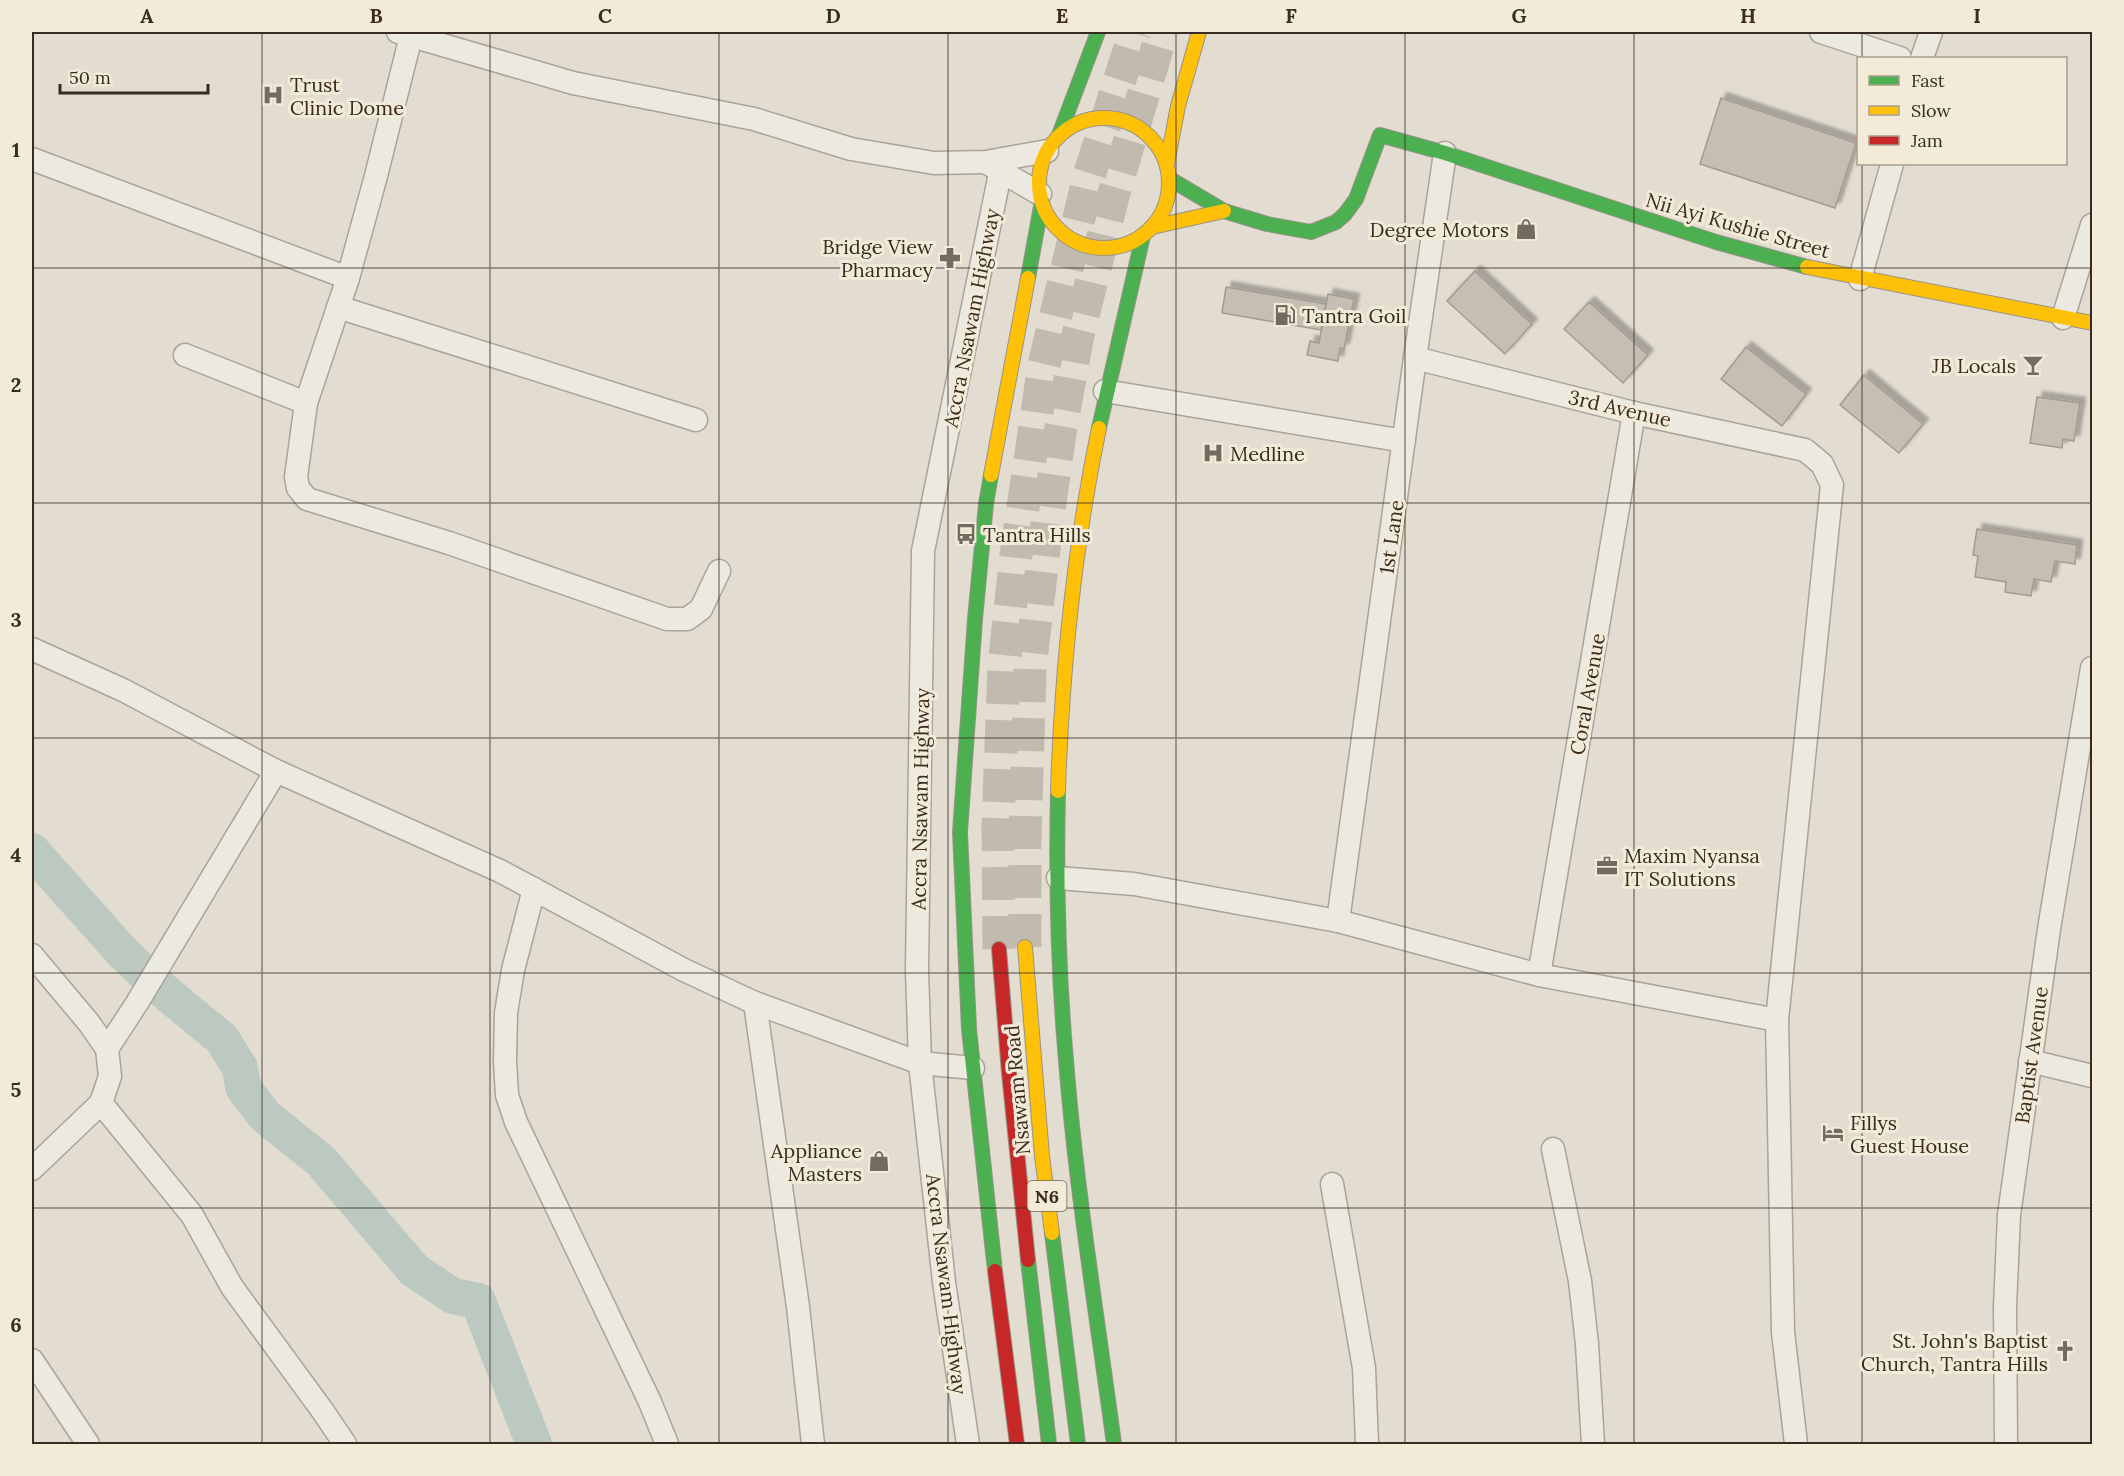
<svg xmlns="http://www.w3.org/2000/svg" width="2124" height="1476" font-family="Lora,serif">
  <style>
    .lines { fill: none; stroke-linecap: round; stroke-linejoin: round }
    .river { stroke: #bbc9c0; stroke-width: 36 }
    .building { fill: #c7bdb2; stroke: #a39a90; stroke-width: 1.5; filter: url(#shadow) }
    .highway-tunnel { stroke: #c1baae; stroke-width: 33; stroke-dasharray: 33 16; stroke-linecap: butt }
    .street-casing { stroke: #a9a399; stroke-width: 25 }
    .fast-casing { stroke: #999289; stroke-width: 16 }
    .slow-casing { stroke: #999289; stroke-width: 16 }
    .jam-casing { stroke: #999289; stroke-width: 16 }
    .street { stroke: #ece9e1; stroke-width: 22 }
    .fast { stroke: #4caf50; stroke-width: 14 }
    .slow { stroke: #ffc107; stroke-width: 14 }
    .jam { stroke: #c62828; stroke-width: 14 }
    .grid { fill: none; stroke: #382c22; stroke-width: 1.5; stroke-opacity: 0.55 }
    .labels { text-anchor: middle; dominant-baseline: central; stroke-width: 6; stroke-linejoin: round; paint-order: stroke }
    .shield { fill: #f3ebd8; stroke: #706559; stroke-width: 1.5 }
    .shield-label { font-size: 18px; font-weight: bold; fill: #382c22 }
    .poi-label { font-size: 20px; fill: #382c22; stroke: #f3ebd8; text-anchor: start }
    .street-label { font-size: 20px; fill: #382c22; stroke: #f3ebd8 }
    .neatline { fill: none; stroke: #382c22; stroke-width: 2 }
    .grid-label { font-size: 20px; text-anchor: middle; font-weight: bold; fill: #382c22 }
  </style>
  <defs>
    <filter id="shadow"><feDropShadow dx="5.5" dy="-5.5" stdDeviation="1.5" flood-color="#0004"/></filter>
  </defs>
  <rect width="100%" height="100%" fill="#e3ddd1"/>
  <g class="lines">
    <polyline class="river" points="32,851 124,954 164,991 222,1039 240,1068 243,1087 265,1116 321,1161 414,1270 453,1296 478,1301 534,1444"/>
  </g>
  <g class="building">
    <polygon points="1721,98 1856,143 1835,208 1700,164"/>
    <polygon points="1475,271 1532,324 1505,354 1447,301"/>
    <polygon points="1226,287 1326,304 1321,330 1222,313"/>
    <polygon points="1328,294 1354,299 1344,349 1340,348 1338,361 1307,355 1310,341 1319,343"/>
    <polygon points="1589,302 1648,355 1623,383 1564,329"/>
    <polygon points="1746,347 1806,394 1782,426 1721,379"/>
    <polygon points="1864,375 1923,424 1899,453 1840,405"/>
    <polygon points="2037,397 2080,403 2074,441 2063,439 2062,448 2030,443"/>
    <polygon points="1977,529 2077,545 2075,564 2055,561 2051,582 2034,579 2031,596 2005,592 2006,582 1975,577 1978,556 1973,555"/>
  </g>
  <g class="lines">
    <g class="highway-tunnel">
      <polyline points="1025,947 1025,841 1030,669 1047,523 1061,427 1078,335 1114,193 1162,32"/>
      <polyline points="999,949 998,826 1004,666 1016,555 1044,365 1089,176 1135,32"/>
    </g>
    <defs>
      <g id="street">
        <polyline points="398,32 573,83 754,119 851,149 934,163 986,162 1047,151"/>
        <polyline points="1821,32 1900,58"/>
        <polyline points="411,36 376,176 348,278 306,403 296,477 298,488 307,499 449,543 667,619 687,619 701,609 719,571"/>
        <polyline points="1922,58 1931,32"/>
        <polyline points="32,159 348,278"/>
        <polyline points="987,163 1040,194"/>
        <polyline points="1860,279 1892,164"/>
        <polyline points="338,307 696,420"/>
        <polyline points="2063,318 2092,225"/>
        <polyline points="185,355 306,403"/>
        <polyline points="1415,358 1634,413 1805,450 1822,464 1832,485 1777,1020 1783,1332 1796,1444"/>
        <polyline points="1105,391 1404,441"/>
        <polyline points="32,649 123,690 276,771 500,871 684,970 755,1003 920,1063 973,1068"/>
        <polyline points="1058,878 1134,884 1338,921 1539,975 1777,1020"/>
        <polyline points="534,889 513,970 506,1013 505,1061 507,1095 516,1122 650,1402 667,1444"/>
        <polyline points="1338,921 1415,358 1445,153"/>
        <polyline points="32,955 89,1023 107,1049 110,1076 101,1103 192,1215 232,1287 322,1410 345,1444"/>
        <polyline points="1539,975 1634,413"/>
        <polyline points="755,1003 798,1307 813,1444"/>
        <polyline points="107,1049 137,1003 276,771"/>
        <polyline points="2030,1061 2092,1076"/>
        <polyline points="1553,1149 1580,1281 1587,1344 1593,1444"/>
        <polyline points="32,1169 101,1103"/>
        <polyline points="1332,1184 1364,1368 1367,1444"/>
        <polyline points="32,1360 88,1444"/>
        <polyline points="968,1444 944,1282 920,1063 917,970 923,551 1003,159"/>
        <polyline points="2006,1444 2005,1307 2009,1215 2049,929 2092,668"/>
      </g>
      <g id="fast">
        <polyline points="1059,135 1098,32"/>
        <polyline points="1170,179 1224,211 1267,224 1311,232 1336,222 1345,214 1356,199 1380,135 1445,153 1716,242 1807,267"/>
        <polyline points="1028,278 1042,201"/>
        <polyline points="1099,428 1143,236"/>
        <polyline points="991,475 986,504 975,619 960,832 969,1029 995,1271"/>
        <path d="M 1058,791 C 1056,881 1058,970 1066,1060 C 1076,1188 1097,1316 1114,1444"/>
        <polyline points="1052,1233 1078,1444"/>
        <polyline points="1028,1260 1049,1444"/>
      </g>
      <g id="slow">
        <circle cx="1104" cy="183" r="65"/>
        <polyline points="1167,164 1178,106 1199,32"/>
        <polyline points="1152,227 1224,211"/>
        <polyline points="1807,267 2092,323"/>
        <polyline points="991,475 1028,278"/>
        <path d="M 1058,791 C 1062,668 1074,548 1099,428"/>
        <polyline points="1025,947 1042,1156 1052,1233"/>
      </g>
      <g id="jam">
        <polyline points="999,949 1009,1073 1028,1260"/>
        <polyline points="995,1271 1017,1444"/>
      </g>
    </defs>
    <use href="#street" class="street-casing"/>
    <use href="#fast" class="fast-casing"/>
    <use href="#slow" class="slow-casing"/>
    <use href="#jam" class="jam-casing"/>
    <use href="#street" class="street"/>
    <use href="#fast" class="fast"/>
    <use href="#slow" class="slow"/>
    <use href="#jam" class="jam"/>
  </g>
  <path class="grid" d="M 262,32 L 262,1444M 490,32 L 490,1444M 719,32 L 719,1444M 948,32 L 948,1444M 1176,32 L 1176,1444M 1405,32 L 1405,1444M 1634,32 L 1634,1444M 1862,32 L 1862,58M 1862,164 L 1862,1444M 32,268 L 2092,268M 32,503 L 2092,503M 32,738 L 2092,738M 32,973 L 2092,973M 32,1208 L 2092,1208"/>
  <defs>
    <symbol id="hospital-bare" viewBox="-9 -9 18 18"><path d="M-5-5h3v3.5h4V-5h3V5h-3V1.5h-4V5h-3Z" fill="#746a5f" stroke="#f3ebd8" stroke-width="2.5" paint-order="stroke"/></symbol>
    <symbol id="shop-bare" viewBox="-9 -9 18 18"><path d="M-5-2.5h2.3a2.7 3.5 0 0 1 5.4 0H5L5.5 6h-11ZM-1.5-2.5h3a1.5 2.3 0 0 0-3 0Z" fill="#746a5f" stroke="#f3ebd8" stroke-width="2.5" paint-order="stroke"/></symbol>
    <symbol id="pharmacy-bare" viewBox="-9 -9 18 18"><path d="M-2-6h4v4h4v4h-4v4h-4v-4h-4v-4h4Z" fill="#746a5f" stroke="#f3ebd8" stroke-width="2.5" paint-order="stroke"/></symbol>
    <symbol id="fuel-bare" viewBox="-9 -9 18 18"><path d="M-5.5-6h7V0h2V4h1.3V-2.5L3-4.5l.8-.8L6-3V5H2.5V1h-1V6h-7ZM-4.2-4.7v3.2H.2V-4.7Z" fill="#746a5f" stroke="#f3ebd8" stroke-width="2.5" paint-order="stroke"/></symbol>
    <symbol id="bar-bare" viewBox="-9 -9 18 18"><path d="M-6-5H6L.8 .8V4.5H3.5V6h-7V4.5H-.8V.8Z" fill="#746a5f" stroke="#f3ebd8" stroke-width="2.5" paint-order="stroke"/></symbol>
    <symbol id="bus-bare" viewBox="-9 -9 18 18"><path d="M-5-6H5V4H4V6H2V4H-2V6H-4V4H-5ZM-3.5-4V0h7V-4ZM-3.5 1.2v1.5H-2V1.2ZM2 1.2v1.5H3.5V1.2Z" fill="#746a5f" stroke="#f3ebd8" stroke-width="2.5" paint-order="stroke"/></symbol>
    <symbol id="office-bare" viewBox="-9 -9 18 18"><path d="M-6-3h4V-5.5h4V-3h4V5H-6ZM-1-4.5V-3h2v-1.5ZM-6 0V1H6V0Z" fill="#746a5f" stroke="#f3ebd8" stroke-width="2.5" paint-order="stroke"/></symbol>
    <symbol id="hotel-bare" viewBox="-9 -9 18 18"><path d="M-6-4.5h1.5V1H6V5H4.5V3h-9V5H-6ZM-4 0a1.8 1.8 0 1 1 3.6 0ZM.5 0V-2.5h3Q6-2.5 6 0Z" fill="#746a5f" stroke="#f3ebd8" stroke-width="2.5" paint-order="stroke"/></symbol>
    <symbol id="church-bare" viewBox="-9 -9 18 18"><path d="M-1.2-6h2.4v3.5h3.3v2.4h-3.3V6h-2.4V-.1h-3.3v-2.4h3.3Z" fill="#746a5f" stroke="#f3ebd8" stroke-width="2.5" paint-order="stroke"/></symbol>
  </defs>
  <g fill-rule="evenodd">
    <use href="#hospital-bare" x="258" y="80" width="30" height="30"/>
    <use href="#shop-bare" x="1511" y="214" width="30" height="30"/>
    <use href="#pharmacy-bare" x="935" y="243" width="30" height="30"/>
    <use href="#fuel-bare" x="1270" y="300" width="30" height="30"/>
    <use href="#bar-bare" x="2018" y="350" width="30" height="30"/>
    <use href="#hospital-bare" x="1198" y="438" width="30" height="30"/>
    <use href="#bus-bare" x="951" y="519" width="30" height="30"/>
    <use href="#office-bare" x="1592" y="851" width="30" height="30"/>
    <use href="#hotel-bare" x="1818" y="1118" width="30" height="30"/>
    <use href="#shop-bare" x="864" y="1146" width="30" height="30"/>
    <use href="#church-bare" x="2050" y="1336" width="30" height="30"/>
  </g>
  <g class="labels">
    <rect class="shield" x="1027.5" y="1181" width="39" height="30" rx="4.5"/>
    <g class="shield-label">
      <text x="1047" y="1196">N6</text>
    </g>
    <g class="poi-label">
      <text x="290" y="84">Trust<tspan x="290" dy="23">Clinic Dome</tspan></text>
      <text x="1509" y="229" text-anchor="end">Degree Motors</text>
      <text x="933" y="246" text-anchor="end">Bridge View<tspan x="933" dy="23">Pharmacy</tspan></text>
      <text x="1302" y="315">Tantra Goil</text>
      <text x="2016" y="365" text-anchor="end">JB Locals</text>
      <text x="1230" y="453">Medline</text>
      <text x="983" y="534">Tantra Hills</text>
      <text x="1624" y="855">Maxim Nyansa<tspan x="1624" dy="23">IT Solutions</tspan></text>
      <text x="1850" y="1122">Fillys<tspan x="1850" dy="23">Guest House</tspan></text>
      <text x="862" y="1150" text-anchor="end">Appliance<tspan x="862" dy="23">Masters</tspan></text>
      <text x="2048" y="1340" text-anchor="end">St. John's Baptist<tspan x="2048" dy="23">Church, Tantra Hills</tspan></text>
    </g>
    <g class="street-label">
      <text transform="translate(1738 225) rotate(16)">Nii Ayi Kushie Street</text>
      <text transform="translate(971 318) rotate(-79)">Accra Nsawam Highway</text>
      <text transform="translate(1620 408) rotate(13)">3rd Avenue</text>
      <text transform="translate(1391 537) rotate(-82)">1st Lane</text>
      <text transform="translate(1587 694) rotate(-80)">Coral Avenue</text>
      <text transform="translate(920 799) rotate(-89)">Accra Nsawam Highway</text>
      <text transform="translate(2031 1055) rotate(-82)">Baptist Avenue</text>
      <text transform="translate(1017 1090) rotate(-95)">Nsawam Road</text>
      <text transform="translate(947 1284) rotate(83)">Accra Nsawam Highway</text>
    </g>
  </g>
  <rect width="2124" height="1476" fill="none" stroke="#f3ebd8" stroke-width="66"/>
  <rect x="1857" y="57" width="210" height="108" fill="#f3ebd8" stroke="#a89f8f" stroke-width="1.5"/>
  <rect x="1869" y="76" width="30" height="9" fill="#4caf50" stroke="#a89f8f" stroke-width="1.5"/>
  <text x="1911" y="87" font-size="18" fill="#382c22">Fast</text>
  <rect x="1869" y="106" width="30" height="9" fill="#ffc107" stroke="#a89f8f" stroke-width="1.5"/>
  <text x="1911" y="117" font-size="18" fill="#382c22">Slow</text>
  <rect x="1869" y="136" width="30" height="9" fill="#c62828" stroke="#a89f8f" stroke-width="1.5"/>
  <text x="1911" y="147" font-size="18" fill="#382c22">Jam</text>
  <path d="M60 84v9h148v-9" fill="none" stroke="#382c22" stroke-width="3"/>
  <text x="69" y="84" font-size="18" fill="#382c22" stroke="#f3ebd8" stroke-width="4.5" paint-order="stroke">50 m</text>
  <rect x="33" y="33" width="2058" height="1410" class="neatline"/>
  <g class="grid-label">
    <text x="147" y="23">A</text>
    <text x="376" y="23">B</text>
    <text x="605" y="23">C</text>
    <text x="833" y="23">D</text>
    <text x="1062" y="23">E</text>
    <text x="1291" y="23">F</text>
    <text x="1519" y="23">G</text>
    <text x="1748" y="23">H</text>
    <text x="1977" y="23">I</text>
    <text x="16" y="157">1</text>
    <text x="16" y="392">2</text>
    <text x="16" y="627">3</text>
    <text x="16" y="862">4</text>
    <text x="16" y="1097">5</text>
    <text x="16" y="1332">6</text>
  </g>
</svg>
